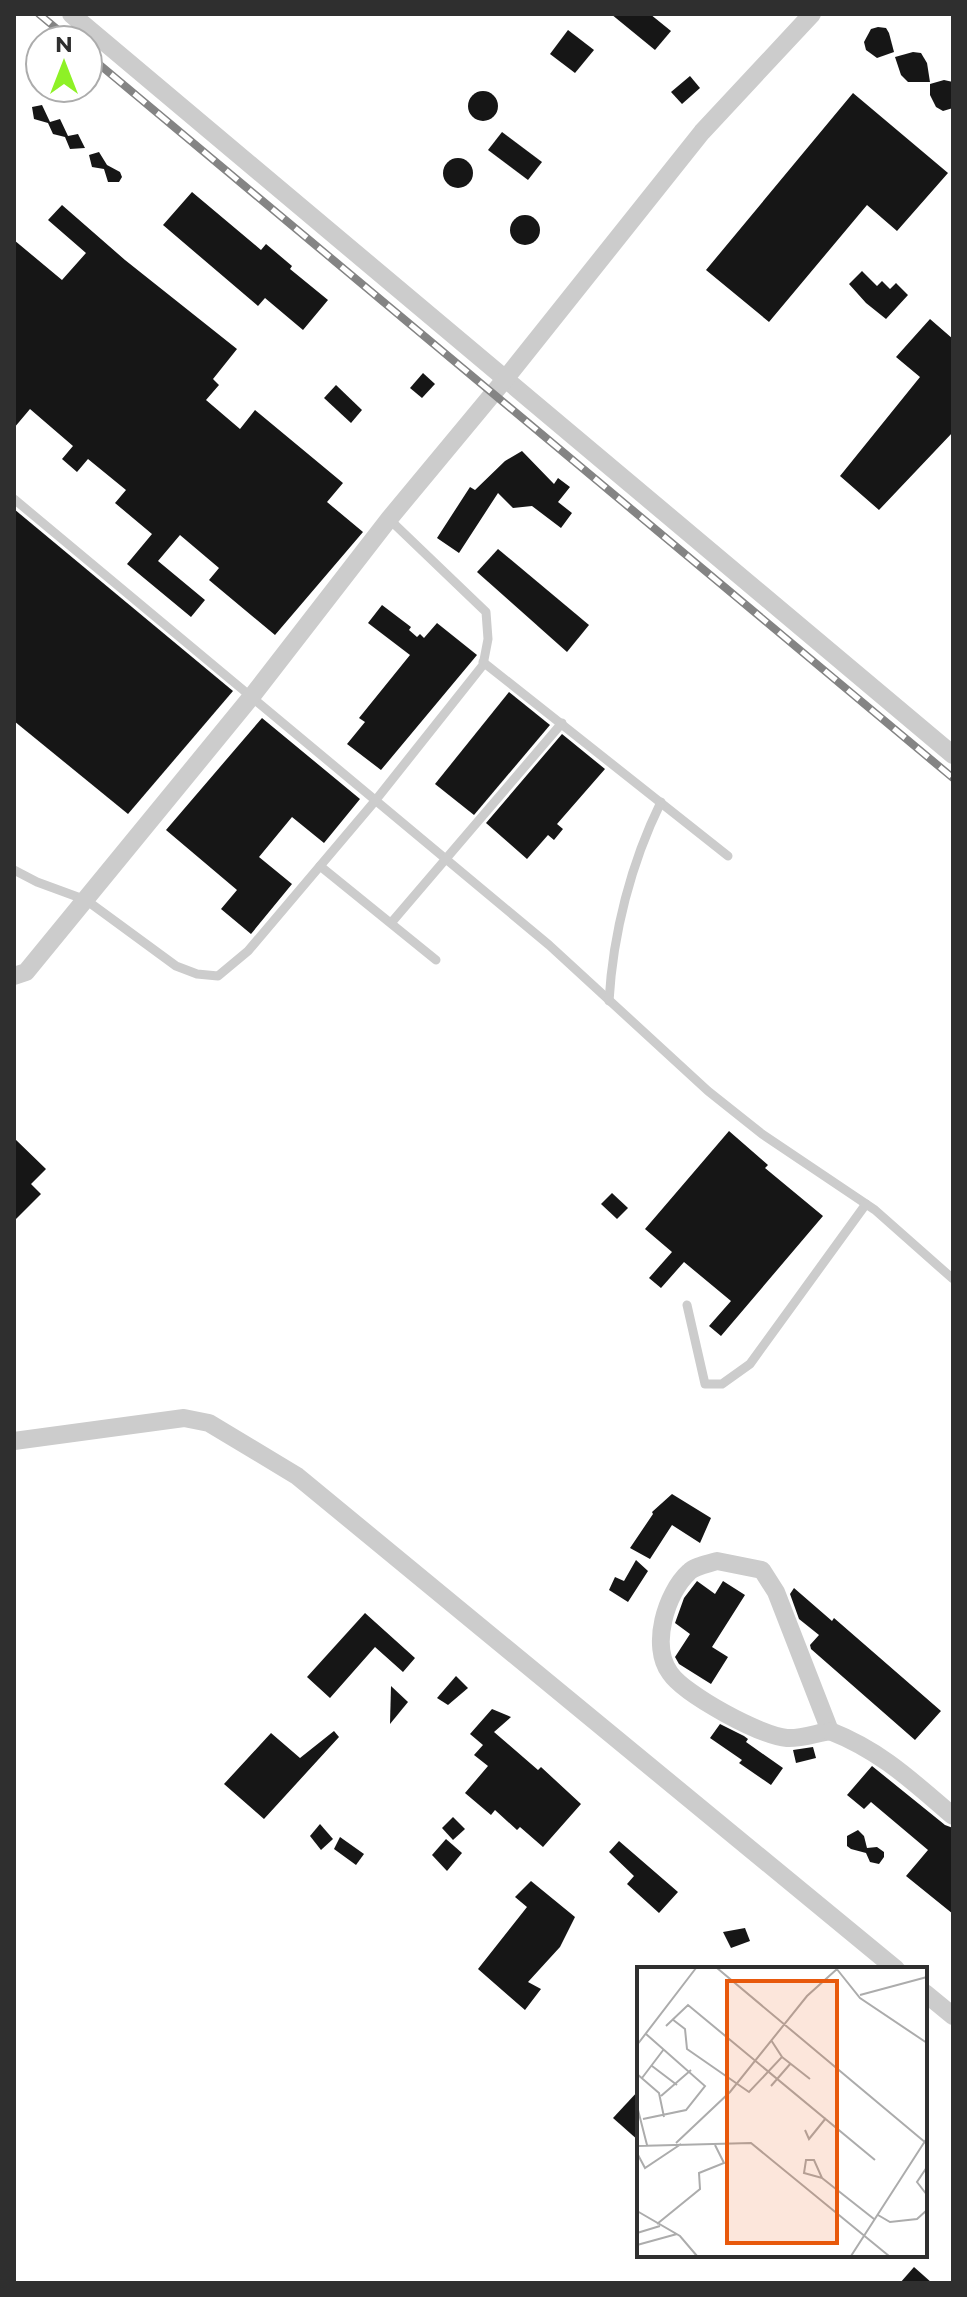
<svg xmlns="http://www.w3.org/2000/svg" width="967" height="2297" font-family="Montserrat,sans-serif">
  <style>
    .building { fill: #161616 }
    .lines { fill: none; stroke-linecap: round; stroke-linejoin: round }
    .service { stroke: #ccc; stroke-width: 9 }
    .minor { stroke: #ccc; stroke-width: 18 }
    .rail-casing { stroke: #848484; stroke-width: 8 }
    .rail { stroke: #fff; stroke-width: 5; stroke-dasharray: 15; stroke-linecap: butt }
    .inset-road { fill: none; stroke: #acacac; stroke-width: 2 }
    .view { fill: #e8590c; fill-opacity: 0.15; stroke: #e8590c; stroke-width: 4 }
    .inset-edge { fill: none; stroke: #2f2f2f; stroke-width: 4 }
  </style>
  <rect width="100%" height="100%" fill="#fff"/>
  <g class="building">
    <polygon points="611,14 650,14 671,31 655,50"/>
    <polygon points="878,27 886,28 889,33 894,52 877,58 866,50 864,42 871,29"/>
    <polygon points="568,30 594,50 575,73 550,54"/>
    <polygon points="913,52 921,53 927,63 930,82 908,82 901,75 895,57"/>
    <polygon points="690,76 700,88 682,104 671,92"/>
    <polygon points="944,80 953,82 953,108 943,111 936,107 930,95 930,84"/>
    <circle cx="483" cy="106" r="15"/>
    <polygon points="853,93 948,173 897,231 867,205 769,322 706,270"/>
    <polygon points="42,105 50,122 60,119 68,136 78,134 85,148 70,149 65,137 53,134 48,123 34,119 32,107"/>
    <polygon points="502,132 542,162 528,180 488,150"/>
    <polygon points="99,152 107,165 120,172 122,177 119,182 108,182 104,169 92,167 89,155"/>
    <circle cx="458" cy="173" r="15"/>
    <polygon points="192,192 261,250 266,244 292,266 290,269 328,300 303,330 265,298 258,306 163,225"/>
    <polygon points="62,205 125,260 237,349 213,379 219,385 206,400 240,429 255,410 343,483 327,502 363,532 275,635 209,580 219,568 180,535 158,561 205,600 191,617 127,564 152,534 115,503 126,490 88,459 77,472 62,459 73,446 30,409 14,428 14,240 62,280 86,253 48,220"/>
    <circle cx="525" cy="230" r="15"/>
    <polygon points="862,271 877,286 882,281 890,289 896,283 908,295 886,319 866,303 849,284"/>
    <polygon points="930,319 953,339 953,432 879,510 840,476 920,377 896,357"/>
    <polygon points="423,373 435,384 422,398 410,388"/>
    <polygon points="336,385 362,410 351,423 324,398"/>
    <polygon points="522,451 554,484 558,478 570,487 558,502 572,513 561,528 532,506 513,508 498,493 459,553 437,538 470,487 475,490 505,461"/>
    <polygon points="14,509 233,691 128,814 14,721"/>
    <polygon points="498,549 589,625 567,652 477,572"/>
    <polygon points="382,605 411,627 409,630 417,637 420,634 424,638 437,623 477,655 381,770 347,744 365,722 359,718 410,655 368,623"/>
    <polygon points="509,692 550,725 474,815 435,784"/>
    <polygon points="262,718 360,799 324,843 292,817 259,857 292,884 251,934 221,909 237,890 166,830"/>
    <polygon points="562,734 605,769 557,824 563,829 554,840 548,835 527,859 486,823"/>
    <polygon points="729,1131 768,1165 765,1168 823,1216 721,1336 709,1326 731,1301 684,1262 661,1288 649,1278 672,1252 645,1229"/>
    <polygon points="14,1138 46,1169 31,1184 41,1194 14,1221"/>
    <polygon points="612,1193 628,1208 617,1219 601,1204"/>
    <polygon points="672,1494 711,1518 700,1543 672,1525 650,1559 630,1548 653,1514 652,1512"/>
    <polygon points="636,1560 648,1571 628,1602 609,1590 615,1577 624,1581"/>
    <polygon points="697,1581 715,1594 723,1581 745,1595 712,1647 728,1657 711,1684 679,1664 675,1657 690,1634 675,1623 684,1598"/>
    <polygon points="794,1588 832,1621 834,1618 941,1711 915,1740 811,1649 810,1645 819,1635 799,1619 790,1594"/>
    <polygon points="365,1613 415,1658 403,1672 375,1647 330,1698 307,1677"/>
    <polygon points="456,1676 468,1688 448,1705 437,1698"/>
    <polygon points="391,1686 408,1702 390,1724"/>
    <polygon points="492,1709 511,1717 494,1732 538,1770 541,1767 581,1804 543,1847 520,1827 517,1830 495,1810 491,1815 465,1793 488,1766 474,1755 483,1745 470,1734"/>
    <polygon points="720,1724 744,1736 748,1739 746,1742 783,1768 771,1785 739,1763 742,1760 710,1738"/>
    <polygon points="334,1731 339,1737 264,1819 224,1784 271,1733 300,1758"/>
    <polygon points="813,1747 816,1758 796,1763 793,1750"/>
    <polygon points="872,1766 945,1825 953,1828 953,1914 906,1876 928,1850 871,1802 864,1809 847,1795"/>
    <polygon points="453,1817 465,1829 453,1840 442,1828"/>
    <polygon points="320,1824 333,1839 321,1850 310,1836"/>
    <polygon points="858,1830 864,1836 867,1848 877,1847 884,1852 884,1857 879,1864 870,1862 866,1853 851,1849 847,1846 847,1836"/>
    <polygon points="340,1837 364,1854 356,1865 334,1849"/>
    <polygon points="446,1839 462,1853 447,1871 432,1855"/>
    <polygon points="619,1841 678,1892 659,1913 627,1884 634,1876 609,1852"/>
    <polygon points="531,1881 575,1917 560,1947 528,1982 541,1989 525,2010 478,1969 527,1907 515,1897"/>
    <polygon points="745,1928 750,1941 731,1948 723,1932"/>
    <polygon points="639,2090 639,2141 613,2118"/>
    <polygon points="914,2267 932,2283 900,2283"/>
  </g>
  <g class="lines">
    <g class="service">
      <polyline points="14,499 549,945 708,1091 762,1134 875,1210 953,1279"/>
      <polyline points="483,662 728,856"/>
      <polyline points="320,866 436,960"/>
      <polyline points="14,870 37,882 86,900 176,966 197,974 218,976 248,951 375,801 483,665 488,639 486,612 389,519"/>
      <polyline points="391,923 562,723"/>
      <path d="M 609,1001 C 613,933 631,863 661,802"/>
      <polyline points="687,1305 705,1384 722,1384 750,1364 866,1204"/>
    </g>
    <g class="minor">
      <polyline points="71,14 953,755"/>
      <polyline points="14,976 26,972 252,696 389,519 506,378 702,132 812,14"/>
      <polyline points="14,1441 184,1418 209,1423 297,1476 896,1969"/>
      <path d="M 717,1561 L 762,1570 L 776,1592 L 830,1731 C 817,1733 800,1739 787,1738 C 761,1736 685,1695 670,1673 C 650,1646 666,1593 689,1572 C 695,1566 708,1564 717,1561 Z"/>
      <path d="M 830,1731 C 881,1751 912,1781 953,1816"/>
      <polyline points="925,1993 953,2016"/>
    </g>
    <defs>
      <g id="rail">
        <polyline points="39,14 70,40"/>
        <polyline points="88,55 953,778"/>
      </g>
    </defs>
    <use href="#rail" class="rail-casing"/>
    <use href="#rail" class="rail"/>
  </g>
  <g transform="translate(637 1967)">
    <rect width="290" height="290" fill="#fff"/>
    <path class="inset-road" d="M 80,1 L 289,176M 199,1 L 223,31 L 290,76M 223,28 L 290,10M 35,52 L 48,62 L 50,82 L 112,125 L 145,90 L 134,73M 29,59 L 51,38 L 238,193M 0,78 L 59,1M 145,90 L 173,112M 15,99 L 40,118M 0,107 L 22,126 L 27,150M 5,111 L 27,82M 134,119 L 154,96M 24,129 L 54,103M 0,139 L 10,178M 6,152 L 49,143 L 68,119 L 9,67M 168,163 L 172,172 L 189,151M 39,176 L 93,125 L 170,29 L 200,2M 0,179 L 114,176 L 252,289M 0,186 L 8,201 L 44,177M 169,193 L 177,193 L 185,211 L 167,206 ZM 290,200 L 280,215 L 290,228M 185,211 L 237,252M 0,244 L 43,269 L 60,289M 241,248 L 253,255 L 280,252 L 290,243M 20,257 L 63,222 L 62,206 L 87,196 L 78,178M 0,266 L 23,259M 0,278 L 40,267M 214,289 L 290,171"/>
    <path class="view" d="M 90,14 L 200,14 L 200,276 L 90,276 Z"/>
    <rect width="290" height="290" class="inset-edge"/>
  </g>
  <rect width="967" height="2297" fill="none" stroke="#2f2f2f" stroke-width="32"/>
  <g transform="translate(64 64)"><circle r="38" fill="#ffffff" stroke="#acacac" stroke-width="2"/>
  <path d="M0-6L14 30L0 20L-14 30Z" fill="#8ef126"/>
  <text y="-12" font-size="22" font-weight="bold" text-anchor="middle" fill="#2f2f2f">N</text>
  </g>
</svg>
